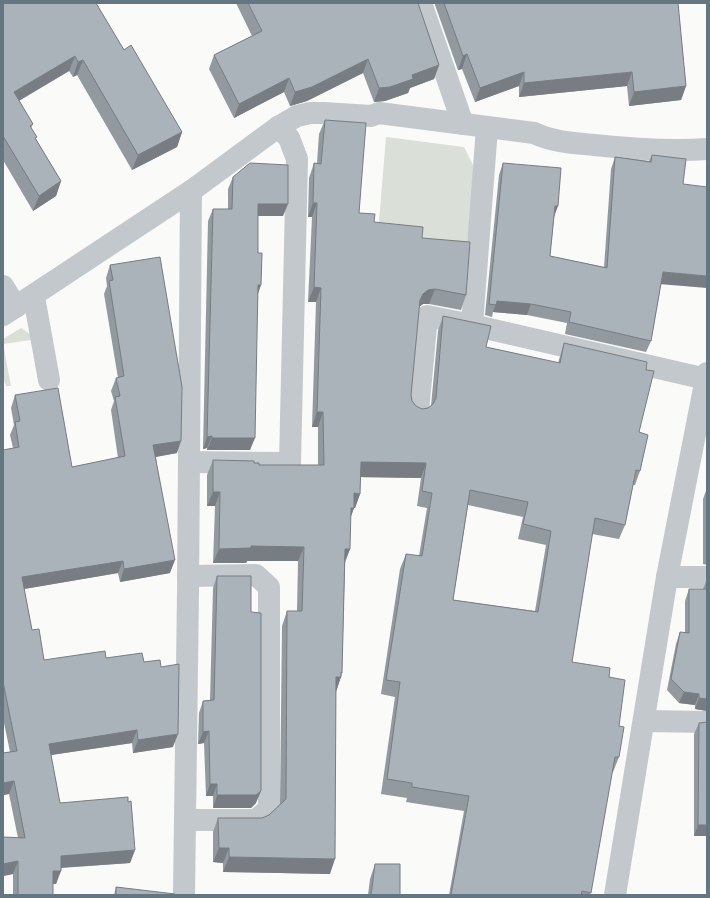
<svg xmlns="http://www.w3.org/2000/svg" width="710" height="898" font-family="'DejaVu Sans',sans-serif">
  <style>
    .green { fill: #dadfd7 }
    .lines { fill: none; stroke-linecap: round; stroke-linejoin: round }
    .minor { stroke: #c3c8cc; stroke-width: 22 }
    .wall { fill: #929a9f; fill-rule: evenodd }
    .shaded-wall { fill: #777d82 }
    .building { fill: #aab3b9; stroke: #777d82; fill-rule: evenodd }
  </style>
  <rect width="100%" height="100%" fill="#fafaf8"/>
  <g class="green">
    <polygon points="386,137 464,147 475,169 467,244 378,234"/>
    <polygon points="21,328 30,334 31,340 3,344 11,386 6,386 3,378 3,339"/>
  </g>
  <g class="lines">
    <g class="minor">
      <polyline points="421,3 463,124"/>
      <polyline points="487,128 472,325 706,379"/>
      <polyline points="3,286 16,307"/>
      <polyline points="34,297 49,380"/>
      <path d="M 3,315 L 191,191 L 278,127 L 297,116 L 310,113 L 324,113 L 371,116 L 379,113 L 534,133 C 553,142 573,143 594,145 C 632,149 669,152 707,149"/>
      <polyline points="418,411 427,316 472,325"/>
      <polyline points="190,462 290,463 297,159 289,138 278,127"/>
      <polyline points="667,577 707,577"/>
      <polyline points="645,721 707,722"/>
      <polyline points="185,820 256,820 269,809 269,587 256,575 188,576"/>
      <polyline points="184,895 188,592 191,191"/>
      <polyline points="615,895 667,577 707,373"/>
    </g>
  </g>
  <g class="wall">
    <polygon points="3,3 124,50 182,132 177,147 132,170 77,75 73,77 69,71 19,101 33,124 31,128 36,139 61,181 56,196 33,211 3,160"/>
    <polygon points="236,3 418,3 439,65 434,79 410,88 408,93 385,101 374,102 363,73 307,101 290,106 284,92 234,118 209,69 214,55 252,36"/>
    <polygon points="435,3 678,3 686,86 681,100 629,106 627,86 519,97 519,86 475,102 462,69 458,70 435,5"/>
    <path d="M 325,120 L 359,213 L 374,222 L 422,238 L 466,295 L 461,310 L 429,304 L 423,304 L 419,307 L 411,395 L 412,401 L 416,406 L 422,409 L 428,408 L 431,406 L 438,331 L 443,316 L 486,347 L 558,363 L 564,343 L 646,370 L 639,432 L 640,471 L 635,485 L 633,485 L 625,525 L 619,539 L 592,534 L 572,662 L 609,677 L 619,726 L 619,757 L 613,772 L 612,772 L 590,895 L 449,895 L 464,811 L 406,802 L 407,798 L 381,794 L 395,697 L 381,694 L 400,569 L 406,554 L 419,556 L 427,508 L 417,506 L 421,478 L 360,477 L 360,494 L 355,508 L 354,508 L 350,518 L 350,549 L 345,563 L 342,673 L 336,691 L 330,874 L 223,872 L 223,863 L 213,862 L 213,832 L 218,818 L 262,818 L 269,815 L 280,804 L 282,626 L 287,611 L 297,611 L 298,561 L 247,561 L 246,563 L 213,563 L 215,506 L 207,506 L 207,475 L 213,460 L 254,463 L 259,465 L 318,465 L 318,427 L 312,427 L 316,302 L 308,302 L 312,217 L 308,217 L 309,178 L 314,163 L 317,163 L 319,134 ZM 468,505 L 523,517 L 518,539 L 546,545 L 535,611 L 453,600 Z"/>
    <polygon points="652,155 661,284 651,341 646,352 565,334 567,323 527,315 493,312 492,317 485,315 499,175 503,163 554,217 550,256 604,267 611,169 615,157 649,161"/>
    <polygon points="233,177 283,216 258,216 258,293 250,450 207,450 207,448 203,449 208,221 213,209 228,209 228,189"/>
    <polygon points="110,265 177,453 156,457 170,573 120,582 118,573 24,589 32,630 44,660 106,658 144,662 173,747 133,753 132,743 51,755 60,803 135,850 130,863 61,868 56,884 53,884 53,895 13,895 13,874 3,876 3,837 18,838 9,794 3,795 3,753 10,752 3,718 3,450 13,448 10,435 14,425 11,408 15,395 72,467 118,458 111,410 114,401 111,391 116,378 118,378 104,294 107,286 106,278"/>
    <polygon points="707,488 707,565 703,564 703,499"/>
    <polygon points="217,576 251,612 256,803 251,808 213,808 213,796 206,796 204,743 198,744 199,713 203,701 210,700 213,588"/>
    <polygon points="707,579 707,711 695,709 695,705 679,703 667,690 676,644 680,632 685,633 685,601 689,589 703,589"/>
    <polygon points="699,723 707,836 694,836 694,734"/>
    <polygon points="375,864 400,895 368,895 370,879"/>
    <polygon points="116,887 175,895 114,895"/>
  </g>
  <g class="shaded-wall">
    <polygon points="467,54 462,69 458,70 463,56"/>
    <polygon points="75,56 69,71 8,107 14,92"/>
    <polygon points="368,59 363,73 307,101 290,106 295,92"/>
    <polygon points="83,60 77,75 73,77 78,62"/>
    <polygon points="439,65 434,79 410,88 408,93 385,101 374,102 379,88"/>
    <polygon points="524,72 519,86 475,102 480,88"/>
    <polygon points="632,72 627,86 519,97 524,83"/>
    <polygon points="289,78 284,92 234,118 239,104"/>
    <polygon points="686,86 681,100 629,106 634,92"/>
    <polygon points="182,132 177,147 132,170 138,155"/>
    <polygon points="61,181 56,196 33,211 39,196"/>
    <polygon points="313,203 317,203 312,217 308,217"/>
    <polygon points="258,204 288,204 283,216 254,216"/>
    <polygon points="555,206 558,206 554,217 550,217"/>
    <polygon points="663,272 707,276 707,288 659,284"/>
    <polygon points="258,285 261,285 257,297"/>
    <polygon points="314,287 321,288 316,302 308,302"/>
    <polygon points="435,289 429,304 423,304 417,308 415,314 423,294 428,290"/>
    <polygon points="497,301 531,304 527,315 493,312"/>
    <polygon points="317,412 323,412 318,427 312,427"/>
    <polygon points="212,436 207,448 203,449 207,437"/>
    <polygon points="212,438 255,438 250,450 207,450"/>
    <polygon points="181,441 177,453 149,458 153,445"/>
    <polygon points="361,462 426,463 421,478 355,477"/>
    <polygon points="213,492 220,492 215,506 207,506"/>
    <polygon points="354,493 360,494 355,508 354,508 349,522 345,522"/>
    <polygon points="251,546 304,547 298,561 247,561 246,563 213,563 219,549"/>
    <polygon points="345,549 350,549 344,563"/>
    <polygon points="175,560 170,573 120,582 124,569"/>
    <polygon points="123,561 118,573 18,590 22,577"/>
    <polygon points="336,677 341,677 336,692"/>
    <polygon points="684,692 699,694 695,705 679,703"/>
    <polygon points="699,698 707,699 707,711 695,709"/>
    <polygon points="137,730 132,743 44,756 49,744"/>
    <polygon points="209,731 204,743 198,744 203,732"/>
    <polygon points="178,734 173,747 133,753 138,740"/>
    <polygon points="14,781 9,794 3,795 3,783"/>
    <polygon points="210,784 217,784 213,796 206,796"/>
    <polygon points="261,791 256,803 251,808 213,808 217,795"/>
    <polygon points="698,825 707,825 707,836 694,836"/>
    <polygon points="219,848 229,848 223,863 213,862"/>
    <polygon points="135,850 130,863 56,868 61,856"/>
    <polygon points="229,857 335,859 330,874 223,872"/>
    <polygon points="18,861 13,874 3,876 3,864"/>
    <polygon points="53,871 61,871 56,884 48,884"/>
  </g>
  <g class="building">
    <polygon points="3,3 96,3 124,50 131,45 182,132 138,155 83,60 78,62 75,56 14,92 33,124 30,126 37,137 35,138 61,181 39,196 3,136"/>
    <polygon points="248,3 418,3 439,65 412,75 413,79 390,87 379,88 368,59 312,87 295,92 289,78 239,104 214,55 262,31"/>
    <polygon points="444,3 678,3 686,86 634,92 632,72 524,83 524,72 480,88 467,54 463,56"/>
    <path d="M 325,120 L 366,123 L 359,213 L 375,214 L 374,222 L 423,227 L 422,238 L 470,242 L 466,295 L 435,289 L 428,290 L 423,294 L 420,300 L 411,395 L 412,401 L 416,406 L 422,409 L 428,408 L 433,404 L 436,398 L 443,316 L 491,326 L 486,347 L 560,363 L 564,343 L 647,362 L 646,370 L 654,371 L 639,432 L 648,435 L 640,471 L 636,470 L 625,525 L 595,518 L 572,662 L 610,668 L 609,677 L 625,680 L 619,726 L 624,727 L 619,757 L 615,757 L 591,893 L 582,891 L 581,895 L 451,895 L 469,796 L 412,787 L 412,783 L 387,779 L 400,682 L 386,680 L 406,554 L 422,556 L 432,493 L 422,491 L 426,463 L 361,462 L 360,494 L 354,493 L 354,508 L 351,508 L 350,549 L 345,549 L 342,673 L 341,672 L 341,677 L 336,677 L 335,859 L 229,857 L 229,848 L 219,848 L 218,818 L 262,818 L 269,815 L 286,799 L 287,611 L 302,611 L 304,547 L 251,546 L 251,548 L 219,549 L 220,492 L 213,492 L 213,460 L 254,461 L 254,463 L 259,463 L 259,465 L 324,465 L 323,412 L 317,412 L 321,288 L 314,287 L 317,203 L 313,203 L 314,163 L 321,164 ZM 470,490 L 528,502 L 523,524 L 551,531 L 538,612 L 453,600 Z"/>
    <polygon points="652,155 686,159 683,184 707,187 707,276 663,272 651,341 569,322 571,312 531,304 497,301 496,305 489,304 503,163 561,168 558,206 555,206 550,256 607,268 615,157 651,162"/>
    <polygon points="250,163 288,165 288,204 258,204 258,253 262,253 261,285 258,285 255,438 212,438 212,436 207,437 213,209 232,209 233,177"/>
    <polygon points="160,257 182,387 181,441 153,445 175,560 124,569 123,561 22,577 32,630 39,629 44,660 105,651 106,658 142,653 144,662 160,660 161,667 179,664 178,734 138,740 137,730 49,744 60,803 128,797 128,802 131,801 135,850 61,856 61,871 53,871 53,895 18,895 18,861 3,864 3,837 25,838 14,781 3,783 3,753 17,751 3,682 3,450 19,447 15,422 20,421 15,395 58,388 72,467 125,456 115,397 120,396 116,378 124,376 109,281 113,280 110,265"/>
    <polygon points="217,576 251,576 251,612 261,613 261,791 256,795 217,795 217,784 210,784 209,731 203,732 203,701 214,700"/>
    <polygon points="689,589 707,589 707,699 699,698 699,694 684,692 671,679 680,632 689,633"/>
    <polygon points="707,722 707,825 698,825 699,723"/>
    <polygon points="375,864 400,864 400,895 371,895"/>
    <polygon points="116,887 175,894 175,895 116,895"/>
  </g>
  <rect width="710" height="898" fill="none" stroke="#657683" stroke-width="8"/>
</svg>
